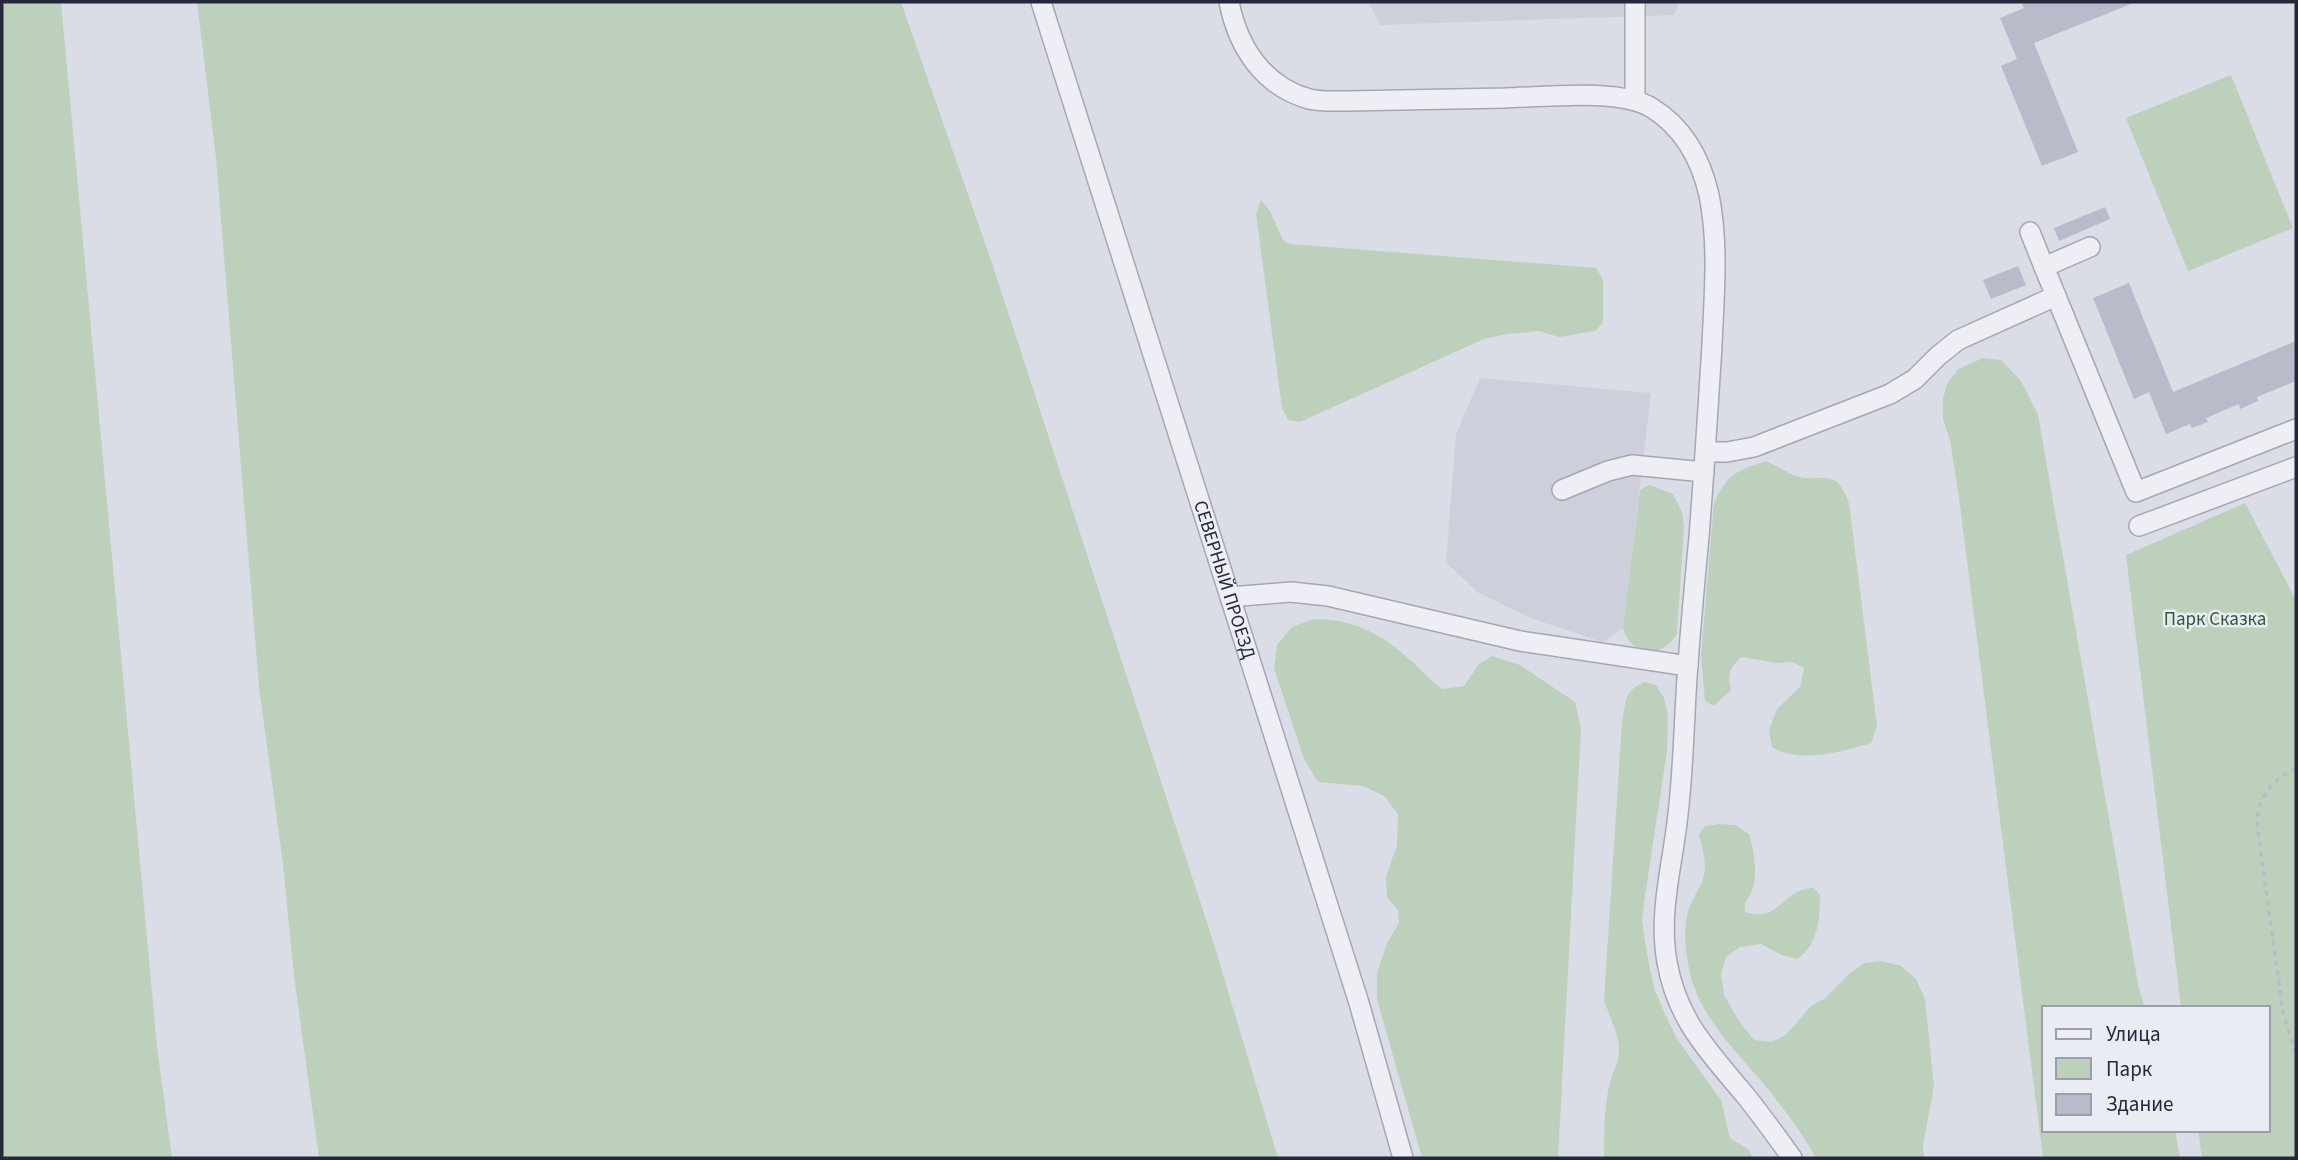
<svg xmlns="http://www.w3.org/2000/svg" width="2298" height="1160" font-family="'Source Sans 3',sans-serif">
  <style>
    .built { fill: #cdcfdb }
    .green { fill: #bcd0bc }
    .building { fill: #b8bbc9 }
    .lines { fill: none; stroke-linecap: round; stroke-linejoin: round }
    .minor-casing { stroke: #a4a7b3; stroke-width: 22 }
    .path { stroke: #babbc4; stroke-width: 3.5; stroke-dasharray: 5 5; stroke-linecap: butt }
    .minor { stroke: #eeeff4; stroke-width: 19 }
    .labels { text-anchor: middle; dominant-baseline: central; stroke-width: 5; stroke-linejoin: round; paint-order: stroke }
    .street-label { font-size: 19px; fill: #25283c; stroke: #eaecf4 }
    .park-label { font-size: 19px; fill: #325833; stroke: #eaecf4 }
  </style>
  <rect width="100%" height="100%" fill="#dbdde6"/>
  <g class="built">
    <polygon points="1368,2 1679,2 1674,15 1380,25"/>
    <polygon points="1480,378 1651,393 1623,628 1603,642 1533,619 1477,592 1446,562 1456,434"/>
  </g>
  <g class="green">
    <polygon points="2,2 61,2 157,1047 172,1158 2,1158"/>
    <polygon points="197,2 901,2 993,266 1214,944 1278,1158 319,1158 294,976 283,864 259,687 216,158"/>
    <polygon points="2231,75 2293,228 2188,271 2126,118"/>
    <polygon points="1261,200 1270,211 1283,240 1290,244 1596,268 1603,280 1603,323 1595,331 1559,337 1539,331 1507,334 1484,339 1300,422 1288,420 1282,408 1256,214"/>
    <polygon points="1983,358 2001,360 2021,381 2038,415 2139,989 2145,1008 2044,1008 2044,1130 2175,1130 2180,1158 2043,1158 1958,490 1950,440 1943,419 1943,399 1947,384 1958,369"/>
    <path d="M 1766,461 C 1776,466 1786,472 1796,476 C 1824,484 1835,465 1849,503 L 1877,726 L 1871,743 C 1841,752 1800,764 1772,747 L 1769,730 L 1777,709 L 1800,687 L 1804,668 L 1792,662 L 1776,663 L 1742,657 C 1730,666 1727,675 1731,690 L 1714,706 L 1705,701 L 1701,656 L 1714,503 C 1729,472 1735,472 1766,461 Z"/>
    <path d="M 1649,485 L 1673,494 L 1682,512 L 1684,526 L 1677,634 C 1661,659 1632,658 1623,628 L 1640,490 Z"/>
    <polygon points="2245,503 2296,600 2296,1158 2202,1158 2198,1130 2268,1130 2268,1008 2181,1008 2126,555"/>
    <path d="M 1314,619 C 1352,619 1381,633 1409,659 C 1421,669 1430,680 1442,689 L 1464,686 L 1479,664 L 1492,656 L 1520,665 L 1575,702 L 1581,728 L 1558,1158 L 1422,1158 L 1377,999 L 1377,973 L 1387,943 L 1399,923 L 1398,910 L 1387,897 L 1386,877 L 1397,845 L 1398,814 L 1384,796 L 1363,786 L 1318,782 L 1304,759 L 1274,668 L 1277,645 L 1292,627 Z"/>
    <path d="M 1645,682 L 1656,685 L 1664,698 L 1668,715 L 1667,751 L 1645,896 L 1642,920 L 1647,954 L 1654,988 L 1665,1014 L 1677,1039 L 1721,1100 L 1730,1138 L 1749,1150 L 1753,1158 L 1604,1158 C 1604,1133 1604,1107 1610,1082 C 1614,1069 1620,1060 1619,1046 C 1619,1035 1607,1012 1604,999 L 1622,723 C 1626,702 1623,691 1645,682 Z"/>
    <path d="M 1719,824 L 1735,825 L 1749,834 C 1754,850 1758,874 1752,891 C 1748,901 1744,899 1745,912 C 1780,924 1782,888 1814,888 L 1820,895 C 1820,919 1818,945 1797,959 L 1782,955 L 1761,944 L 1740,947 L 1726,957 L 1721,973 L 1724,995 L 1739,1021 L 1754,1040 L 1771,1042 L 1786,1035 L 1811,1006 L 1824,999 L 1849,974 L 1864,963 L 1881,961 L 1901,966 L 1916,979 L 1925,999 L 1934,1086 L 1923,1145 L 1924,1158 L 1816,1158 C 1800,1129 1779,1102 1757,1076 C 1730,1045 1697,1011 1689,969 C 1686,952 1683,933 1687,916 C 1689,903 1697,894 1702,882 C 1708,866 1703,850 1699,835 L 1705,826 Z"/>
  </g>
  <g class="building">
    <polygon points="2021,2 2136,2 2034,43 2078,152 2042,166 2001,66 2017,59 2000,18 2024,8"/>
    <polygon points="2105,207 2110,219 2059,241 2054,228"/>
    <polygon points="2018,266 2026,285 1991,299 1983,280"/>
    <polygon points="2129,283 2173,392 2296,341 2296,381 2257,397 2258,401 2240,409 2239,404 2206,418 2208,422 2192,428 2190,424 2166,434 2149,392 2134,399 2093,298"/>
  </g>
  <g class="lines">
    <defs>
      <g id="minor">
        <path id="s1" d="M 1041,2 L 1359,1003 L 1403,1158"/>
        <path d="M 1229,2 C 1238,47 1263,86 1309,99 C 1321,102 1336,101 1348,101 C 1401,100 1453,99 1505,98 C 1544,97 1620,88 1652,108 C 1684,128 1701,160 1709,195 C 1719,244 1714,296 1712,345 C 1708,409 1704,473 1699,537 C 1695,579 1691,622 1688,664 C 1684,714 1684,764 1678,814 C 1673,864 1658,912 1667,962 C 1677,1020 1709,1052 1745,1095 C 1761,1115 1777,1137 1792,1158"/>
        <polyline points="1635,2 1635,100"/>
        <polyline points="2030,232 2044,267"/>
        <polyline points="2056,296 2136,492 2296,429"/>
        <polyline points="1706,452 1727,452 1754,447 1890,394 1915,379 1938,356 1958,340 2056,296 2044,267 2090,247"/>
        <polyline points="1562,490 1608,471 1632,465 1704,472"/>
        <polyline points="2139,526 2296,467"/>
        <polyline points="1230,597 1291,592 1328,596 1520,641 1688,666"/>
      </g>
    </defs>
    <use href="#minor" class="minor-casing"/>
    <path class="path" d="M 2296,768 C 2272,780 2257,797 2257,825 L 2283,1012 L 2296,1055"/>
    <use href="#minor" class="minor"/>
  </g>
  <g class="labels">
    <g class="street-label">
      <text stroke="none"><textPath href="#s1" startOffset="606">СЕВЕРНЫЙ ПРОЕЗД</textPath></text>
    </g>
    <g class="park-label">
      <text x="2215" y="619">Парк Сказка</text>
    </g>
  </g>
  <rect width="2298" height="1160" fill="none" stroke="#25283c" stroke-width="7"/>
  <rect x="2042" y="1006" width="228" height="126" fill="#eaecf4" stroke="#9b9eaa" stroke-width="2"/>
  <rect x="2056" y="1029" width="35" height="10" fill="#eeeff4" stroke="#9b9eaa" stroke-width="2"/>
  <text x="2106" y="1041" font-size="21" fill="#25283c">Улица</text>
  <rect x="2056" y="1058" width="35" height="21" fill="#bcd0bc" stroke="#9b9eaa" stroke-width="2"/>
  <text x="2106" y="1076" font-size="21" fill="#25283c">Парк</text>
  <rect x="2056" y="1094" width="35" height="21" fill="#b8bbc9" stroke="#9b9eaa" stroke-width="2"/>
  <text x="2106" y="1111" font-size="21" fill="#25283c">Здание</text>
</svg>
